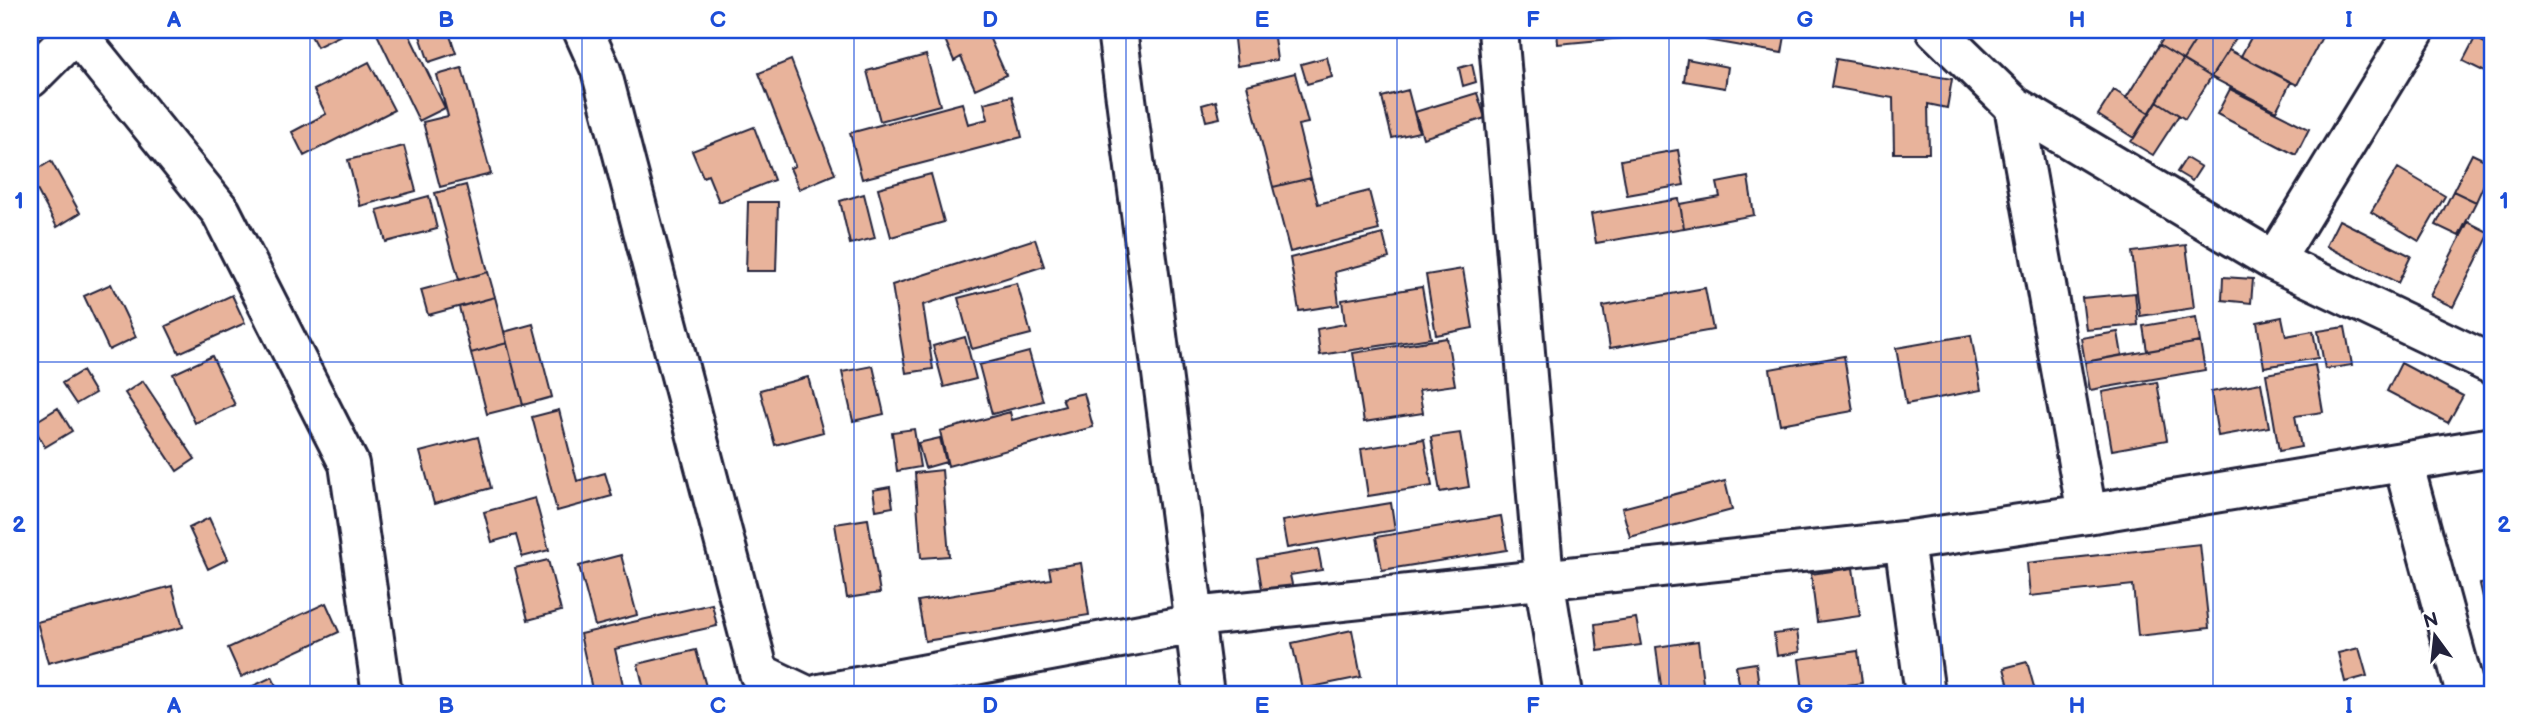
<svg xmlns="http://www.w3.org/2000/svg" width="2523" height="724" viewBox="0 0 2523 724" font-family="'Balsamiq Sans',sans-serif">
<style>
.building{fill:#e8b39b;stroke:#22223b;stroke-width:2}
.lines{fill:none;stroke-linecap:round;stroke-linejoin:round}
.minor-casing{stroke:#22223b;stroke-width:44}
.minor{stroke:#fff;stroke-width:38}
.grid{fill:none;stroke:#1d4ed8;stroke-width:2;stroke-opacity:0.55}
.neatline{fill:none;stroke:#1d4ed8;stroke-width:2.5}
.grid-label{font-size:23px;text-anchor:middle;font-weight:bold;fill:#1d4ed8}
</style>
<rect width="100%" height="100%" fill="#fff"/>
<filter id="ink" filterUnits="userSpaceOnUse"><feTurbulence type="fractalNoise" baseFrequency=".0143" numOctaves="2"/><feDisplacementMap in="SourceGraphic" scale="14" xChannelSelector="R" yChannelSelector="G"/><feConvolveMatrix kernelMatrix="1 2 1 2 8 2 1 2 1" color-interpolation-filters="sRGB"/></filter>
<g filter="url(#ink)">
<path class="building" d="M308,30H351L317,47Z
M375,30H407L445,108L419,121Z
M418,30H448L456,53L429,62Z
M941,30H986L1006,75L975,89L961,57L954,61Z
M1233,30H1273L1277,60L1237,66Z
M1557,30H1621L1622,38L1558,44Z
M1708,30H1786L1782,53L1706,40Z
M2169,30H2202L2183,60L2159,45Z
M2202,30H2241L2211,77L2183,60Z
M2255,30H2309L2322,37L2297,85L2241,56Z
M2475,38L2493,47V76L2463,61Z
M2159,45L2183,60L2150,113L2126,98Z
M2229,50L2291,82L2276,111L2211,77Z
M926,55L940,105L880,121L867,71Z
M1327,57L1332,77L1307,84L1301,64Z
M1687,59L1728,67L1725,88L1684,81Z
M1836,59L1952,79L1947,108L1928,104L1929,153H1894L1893,98L1831,87Z
M791,60L835,174L799,189L790,168L795,166L759,73Z
M2183,60L2211,77L2185,119L2157,101Z
M369,62L394,110L304,156L292,132L326,114L314,90Z
M1472,64L1476,82L1463,86L1459,68Z
M462,68L491,174L440,187L423,122L448,116L437,75Z
M1295,73L1308,123L1298,125L1311,178L1273,187L1247,85Z
M2230,89L2309,129L2296,155L2217,114Z
M1408,90L1419,132L1392,138L1382,97Z
M2114,90L2150,113L2134,138L2098,115Z
M1477,93L1485,118L1423,138L1415,112Z
M1012,96L1022,137L862,179L850,133L962,103L968,124L988,119L984,103Z
M1216,101L1220,118L1206,121L1202,105Z
M2157,101L2179,115L2153,155L2131,142Z
M754,127L774,180L719,202L708,175L703,177L692,151Z
M404,146L416,191L360,206L348,160Z
M1678,150L1684,185L1627,195L1621,160Z
M2472,154L2493,164L2476,202L2453,191Z
M2186,158L2201,167L2192,181L2177,172Z
M51,161L80,213L57,227L30,177V174Z
M2398,168L2445,196L2419,241L2371,212Z
M931,174L944,222L891,237L878,188Z
M1748,177L1754,215L1684,228L1680,204L1720,197L1717,183Z
M1311,178L1318,204L1369,191L1379,230L1290,252L1273,187Z
M466,185L488,272L459,280L435,193Z
M2453,191L2476,202L2459,236L2436,225Z
M864,194L875,238L850,244L840,201Z
M429,196L437,229L386,242L377,210Z
M1679,199L1684,228L1596,243L1591,214Z
M748,202H778L776,271H746Z
M2339,220L2411,256L2398,283L2326,246Z
M2468,222L2490,233L2453,307L2430,296Z
M1383,234L1389,258L1335,272L1339,305L1299,311L1290,258Z
M1035,239L1044,266L923,305L933,369L906,373L892,285Z
M2186,245L2194,308L2140,316L2132,252Z
M1463,269L1473,328L1436,335L1426,275Z
M488,272L495,297L428,315L421,290Z
M2223,277L2253,279L2251,303L2222,300Z
M1017,283L1031,334L972,349L958,298Z
M111,284L136,337L109,350L84,296Z
M1422,287L1431,338L1320,355L1317,329L1345,324L1342,300Z
M1705,288L1713,330L1610,348L1603,306Z
M2135,293L2138,325L2086,330L2082,298Z
M232,295L245,323L179,353L166,326Z
M495,297L507,343L471,353L459,307Z
M2196,317L2200,342L2147,351L2143,326Z
M2282,317L2286,336L2313,331L2318,358L2264,367L2257,322Z
M533,324L552,397L523,405L504,332Z
M2345,327L2352,365L2325,369L2318,331Z
M2118,332L2122,355L2085,362L2081,338Z
M1971,335L1981,390L1906,404L1896,348Z
M965,337L976,379L944,387L933,346Z
M1447,338L1455,385L1419,390L1423,413L1364,422L1353,353Z
M2200,342L2205,370L2090,390L2085,362Z
M507,343L523,405L487,414L471,353Z
M1029,352L1043,401L992,414L979,365Z
M212,356L235,405L195,423L173,374Z
M1844,356L1853,411L1780,424L1770,369Z
M2401,363L2463,396L2448,423L2387,391Z
M2315,365L2323,412L2295,416L2301,447L2279,451L2266,374Z
M873,366L884,414L853,421L842,372Z
M82,371L95,393L76,404L62,383Z
M808,377L823,432L775,445L760,390Z
M143,381L195,459L177,471L125,393Z
M2157,382L2167,440L2112,450L2102,392Z
M2261,383L2269,427L2218,436L2211,392Z
M1084,393L1093,427L948,466L940,431L1010,412L1012,420L1065,406L1062,398Z
M58,408L72,431L45,447L32,424Z
M559,410L577,481L605,473L612,496L557,511L532,417Z
M914,429L920,467L897,471L892,432Z
M1460,433L1469,487L1440,492L1431,437Z
M478,437L491,488L434,504L420,452Z
M940,438L946,462L925,468L918,443Z
M1424,439L1432,486L1368,496L1361,449Z
M942,470L949,556L921,558L915,473Z
M1725,481L1732,510L1630,537L1622,508Z
M890,487L893,507L876,510L873,490Z
M535,498L549,550L522,557L516,535L492,542L484,512Z
M1391,503L1395,530L1287,548L1282,521Z
M1501,516L1507,550L1382,570L1376,537Z
M209,518L228,559L208,569L189,528Z
M868,519L880,593L847,598L835,524Z
M2200,544L2209,628L2138,636L2133,585L2030,596L2027,563Z
M1318,549L1322,570L1290,575L1293,589L1263,595L1257,559Z
M621,555L637,615L595,626L579,566Z
M548,560L561,611L528,620L515,568Z
M1081,563L1089,615L925,641L918,601L1051,579L1049,568Z
M1853,568L1860,616L1817,622L1811,574Z
M2493,582V614L2487,615L2480,584Z
M172,586L183,627L48,663L37,622Z
M326,603L339,632L241,677L228,648Z
M712,604L717,626L615,649L625,694H593L580,634Z
M1636,618L1641,645L1598,651L1595,624Z
M1352,630L1361,677L1302,689L1292,643Z
M1797,631L1800,652L1777,656L1774,634Z
M1698,641L1704,691L1662,694L1656,647Z
M2359,648L2367,676L2345,682L2338,653Z
M696,650L708,694H645L638,664Z
M1858,651L1862,683L1803,691L1799,659Z
M2027,662L2036,694H2011L2004,668Z
M1756,663L1759,686L1740,688L1736,666Z
M272,677L280,694H236Z"/>
<g class="lines">
<defs>
<path id="minor" d="M74,30L221,212L349,464L382,694
M583,30L601,70L759,673L803,694
M1117,30L1204,694
M1498,30L1544,579L1563,694
M1936,30L2014,106L2274,261L2493,365
M30,78L78,30
M2014,106L2087,514
M2274,261L2415,30
M2403,462L2466,694
M1904,541L1925,694
M1194,617L1904,541L2087,514L2493,447
M820,694L1195,624"/>
</defs>
<use href="#minor" class="minor-casing"/>
<use href="#minor" class="minor"/>
</g>
</g>
<path class="grid" d="M310,30V694M582,30V694M854,30V694M1126,30V694M1397,30V694M1669,30V694M1941,30V694M2213,30V694M30,362H2493"/>
<rect width="2523" height="724" fill="none" stroke="#fff" stroke-width="77"/>
<g transform="translate(2435 636) rotate(345)" stroke="#ffffff" stroke-width="5" paint-order="stroke">
<path d="M0-5L12 26L0 18L-12 26Z" fill="#22223b"/>
<text y="-10" font-size="19" font-weight="bold" text-anchor="middle" fill="#22223b">N</text>
</g>
<rect x="38" y="38" width="2446" height="648" class="neatline"/>
<g class="grid-label">
<text x="174" y="27">A</text>
<text x="446" y="27">B</text>
<text x="718" y="27">C</text>
<text x="990" y="27">D</text>
<text x="1262" y="27">E</text>
<text x="1533" y="27">F</text>
<text x="1805" y="27">G</text>
<text x="2077" y="27">H</text>
<text x="2349" y="27">I</text>
<text x="19" y="208">1</text>
<text x="2504" y="208">1</text>
<text x="19" y="532">2</text>
<text x="2504" y="532">2</text>
<text x="174" y="713">A</text>
<text x="446" y="713">B</text>
<text x="718" y="713">C</text>
<text x="990" y="713">D</text>
<text x="1262" y="713">E</text>
<text x="1533" y="713">F</text>
<text x="1805" y="713">G</text>
<text x="2077" y="713">H</text>
<text x="2349" y="713">I</text>
</g>
</svg>
